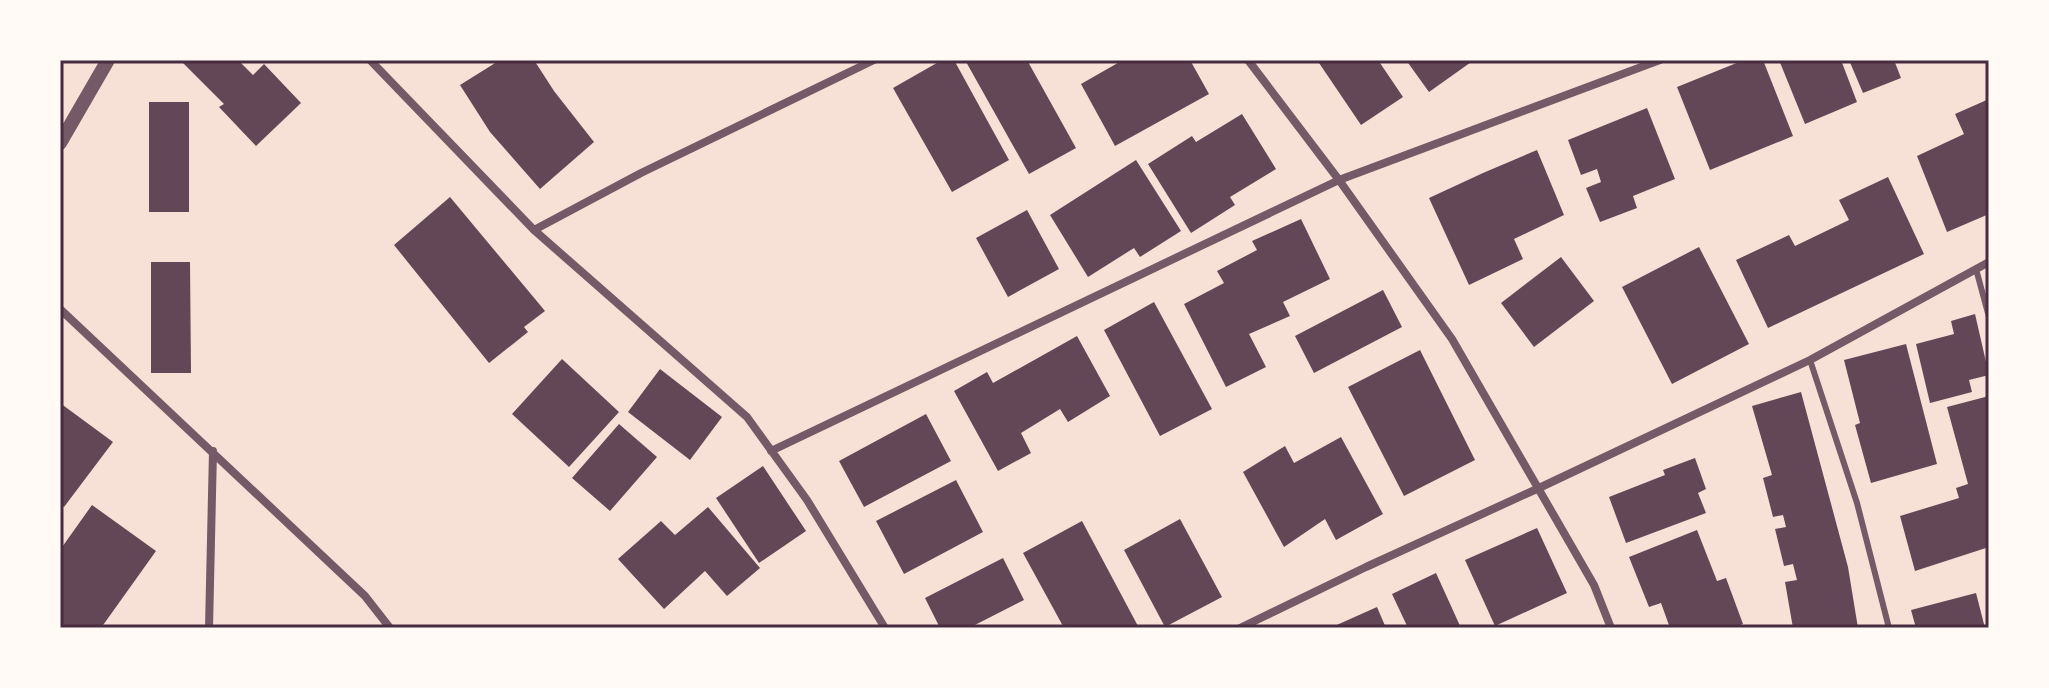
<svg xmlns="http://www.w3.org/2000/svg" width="2049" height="688" viewBox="0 0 2049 688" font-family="'Noto Sans',sans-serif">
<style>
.building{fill:#644757}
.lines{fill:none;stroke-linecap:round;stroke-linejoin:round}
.service{stroke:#755966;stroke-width:6}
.minor{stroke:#755966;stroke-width:8}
.tertiary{stroke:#755966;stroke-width:14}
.neatline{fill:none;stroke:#4a2c40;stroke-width:3}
</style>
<rect width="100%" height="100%" fill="#f7e1d7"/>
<path class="building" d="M180,60H238L253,75L264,64L301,103L256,146L219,107L224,104Z
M500,60H534L554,91L594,142L540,189L490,132L460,85Z
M942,60H954L1009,160L952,192L893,88Z
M965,60H1027L1076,148L1029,174Z
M1123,60H1190L1209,94L1115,146L1081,84Z
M1317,60H1378L1403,97L1361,125Z
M1406,60H1474L1429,92Z
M1744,60H1763L1793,136L1710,170L1677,87Z
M1779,60H1841L1857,102L1805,124Z
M1849,60H1894L1901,78L1863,93Z
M1989,99V214L1947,232L1917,156L1964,134L1955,114Z
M149,102H189V212H149Z
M1647,108L1675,179L1633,196L1637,208L1600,222L1586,188L1601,182L1597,169L1581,175L1568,140Z
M1242,114L1276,169L1230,197L1235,205L1191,233L1148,164L1192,136L1196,142Z
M1537,150L1564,215L1514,239L1523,259L1469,285L1429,198L1483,173Z
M1136,160L1181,231L1140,257L1134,248L1088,277L1050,215Z
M1888,177L1924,254L1768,328L1736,260L1789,235L1795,246L1849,220L1839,200Z
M450,197L545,311L524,327L528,332L489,363L394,245Z
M1027,210L1059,269L1008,297L976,238Z
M1301,219L1330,279L1283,302L1290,316L1249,334L1266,367L1226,387L1184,304L1224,283L1217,271L1257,250L1252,241Z
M1699,247L1749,344L1672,384L1622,287Z
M1561,257L1594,301L1534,347L1501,303Z
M151,262H190L191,373H151Z
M1383,290L1402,327L1314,373L1295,336Z
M1154,302L1212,409L1160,436L1104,330Z
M1975,314L1989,375L1969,380L1972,392L1930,403L1916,344L1954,334L1951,321Z
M1077,336L1110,396L1068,422L1060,409L1021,433L1031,453L998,471L954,391L987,372L993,383Z
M1906,344L1937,464L1871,483L1855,425L1860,423L1844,360Z
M1420,350L1475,460L1404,496L1348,387Z
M562,359L619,412L569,467L512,414Z
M660,369L722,417L690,460L628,412Z
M1801,392L1848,567L1858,628H1793L1785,582L1797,580L1793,564L1784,566L1775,529L1786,527L1783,515L1773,517L1763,478L1772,475L1752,406Z
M1989,396V547L1915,571L1900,516L1959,498L1956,488L1968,484L1947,407Z
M60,403L113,442L64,507L60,504Z
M926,414L951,461L864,507L839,461Z
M619,424L657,457L610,511L572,478Z
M1341,437L1383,514L1336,540L1325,519L1284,547L1243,472L1285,446L1294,463Z
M1695,458L1706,489L1698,493L1706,513L1626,543L1609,497L1665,475L1663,470Z
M763,466L806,531L759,563L716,498Z
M956,480L983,532L904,574L876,521Z
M92,505L156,551L101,628H60V550Z
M708,507L760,568L727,596L705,571L664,609L618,559L661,521L675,535Z
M1180,519L1222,597L1165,627L1124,550Z
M1082,521L1139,628H1064L1023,553Z
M1537,528L1567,593L1495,626L1465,560Z
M1697,530L1717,581L1726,578L1743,624L1733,628H1670L1661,603L1649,607L1629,557Z
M1003,558L1024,600L969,628H940L925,598Z
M1436,573L1461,628H1408L1392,594Z
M1976,593L1985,628H1916L1911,610Z
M1377,607L1386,628H1330Z"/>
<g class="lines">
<path class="service" d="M1976,269L1989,317
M1810,360L1857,503L1889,628"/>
<path class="minor" d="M370,60L534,230L747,417L807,500L885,628
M1248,60L1339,180L1452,339L1594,585L1611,628
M534,230L641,173L874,60
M60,309L365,596L390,628
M771,451L1339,180L1660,60
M209,628L213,451
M1240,628L1366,567L1539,488L1810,360L1989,262"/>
<path class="tertiary" d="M60,143L108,60"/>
</g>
<rect width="2049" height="688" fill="none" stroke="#fffaf5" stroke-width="124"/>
<rect x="62" y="62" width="1925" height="564" class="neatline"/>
</svg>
